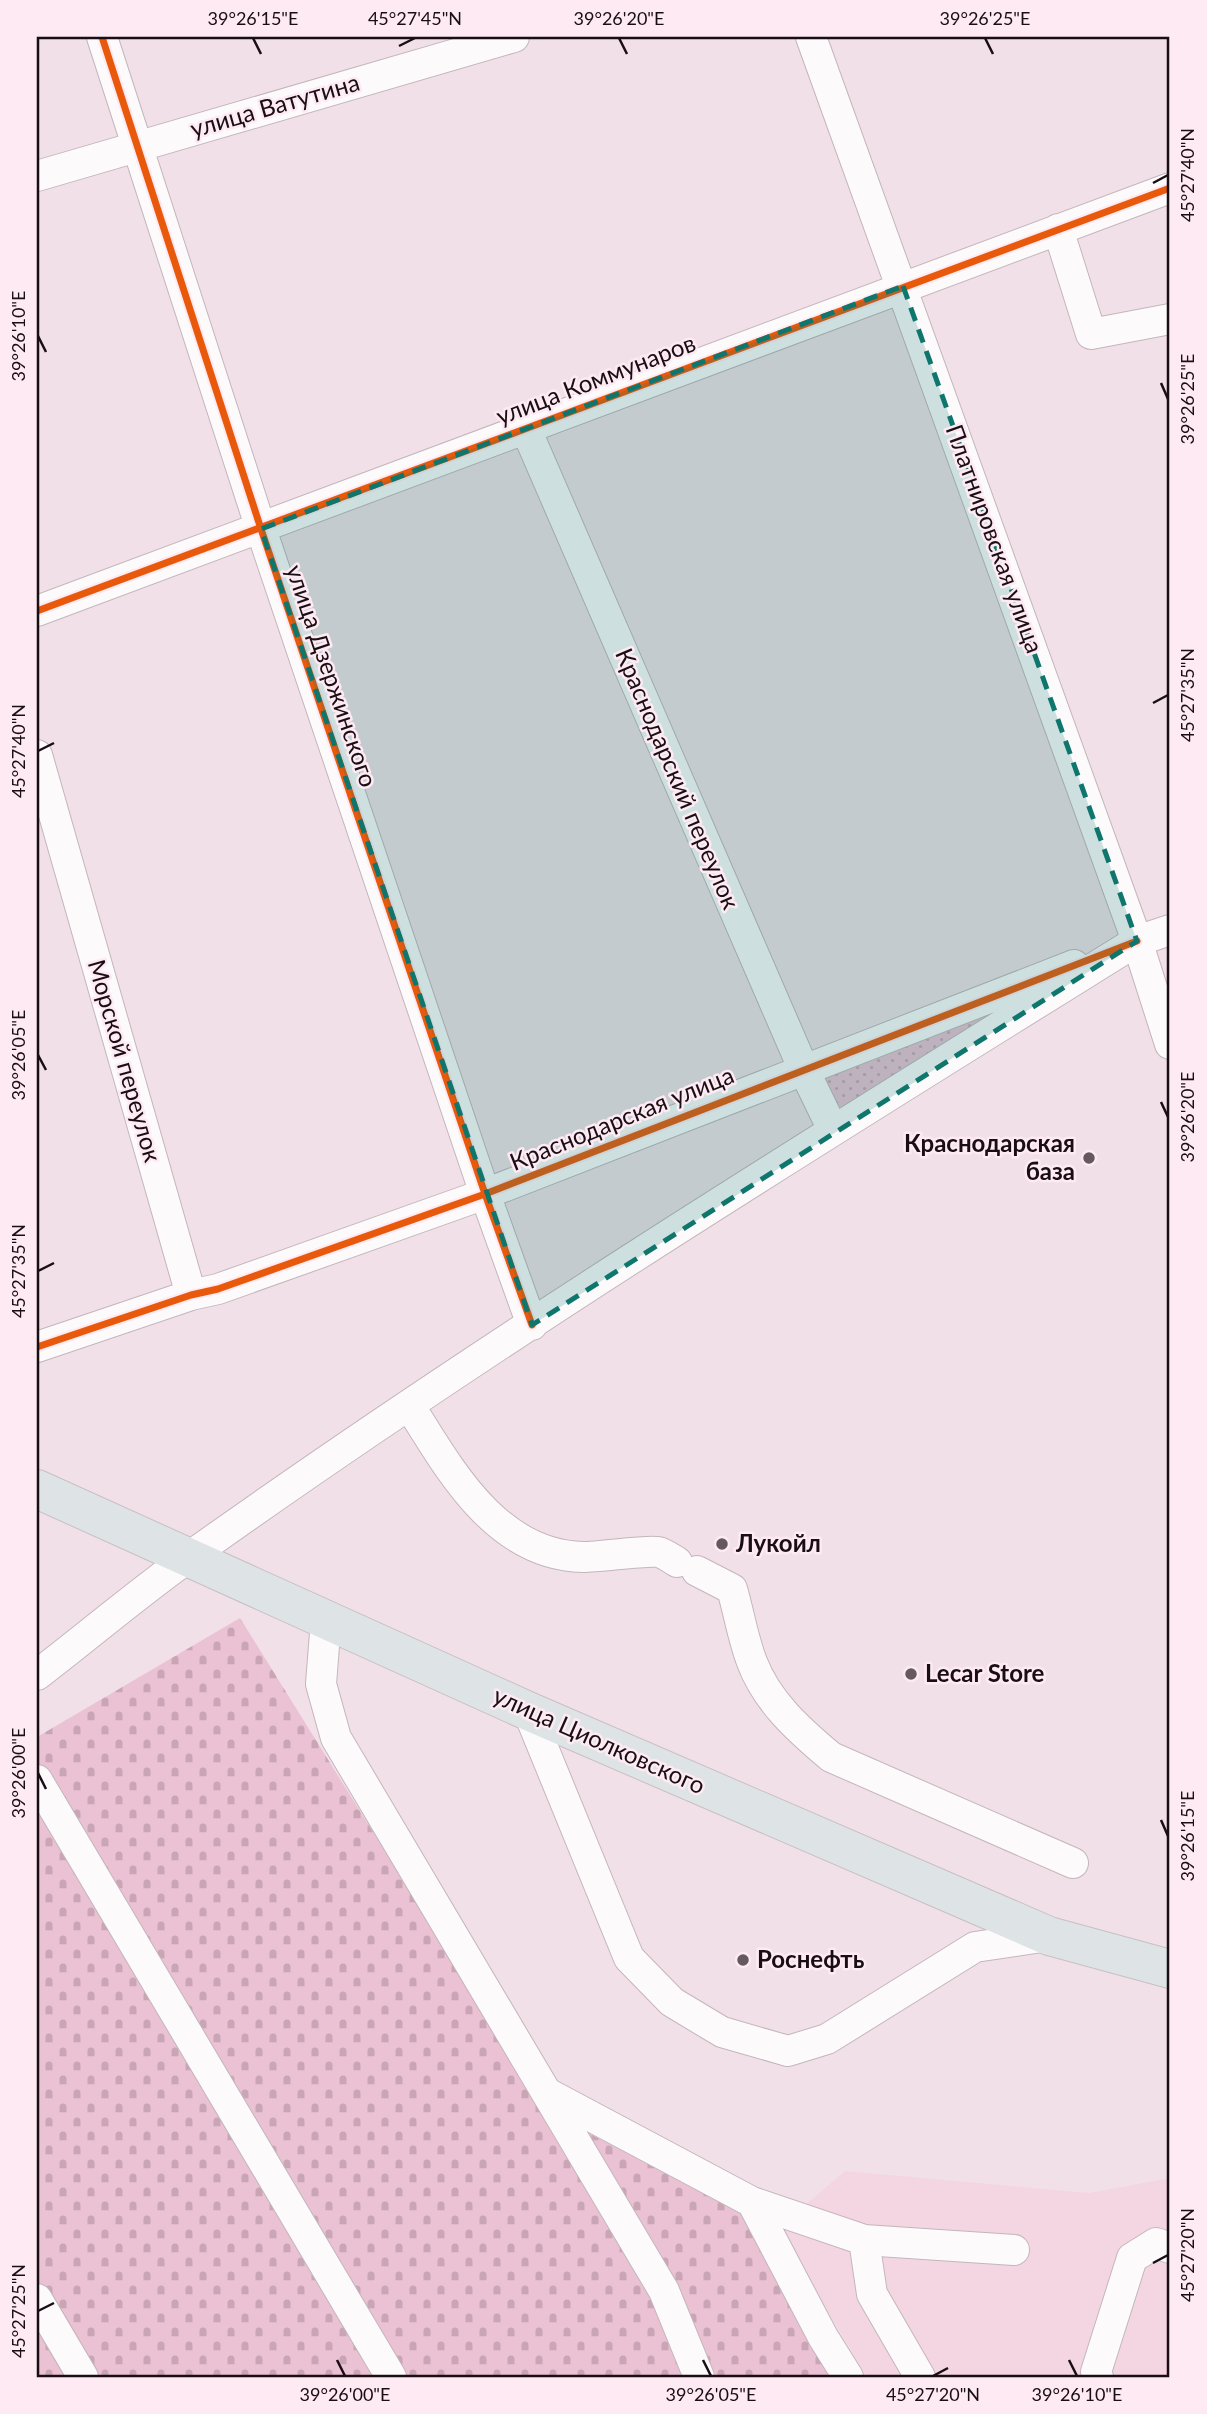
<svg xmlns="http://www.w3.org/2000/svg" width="1207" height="2414" viewBox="0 0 1207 2414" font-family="Lato,sans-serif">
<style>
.built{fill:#f4d6e2}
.green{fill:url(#green-dots)}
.cemetery{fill:url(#cemetery-stones)}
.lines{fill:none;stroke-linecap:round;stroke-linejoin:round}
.minor-casing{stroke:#c3b6bb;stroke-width:32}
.major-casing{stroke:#c8bfc3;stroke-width:40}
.minor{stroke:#fdfafc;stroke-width:30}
.major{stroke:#dee4e5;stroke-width:38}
.cycleway-casing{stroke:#feeaf2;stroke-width:11}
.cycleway{stroke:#e8590c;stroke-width:7}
.marked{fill:#0f766e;fill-opacity:0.2;stroke:#0f766e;stroke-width:5;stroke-dasharray:14 9;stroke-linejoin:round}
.ticks{fill:none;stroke:#190e13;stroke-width:2.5}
.poi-dot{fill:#65585e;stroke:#feeaf2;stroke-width:2.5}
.labels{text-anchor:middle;stroke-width:5;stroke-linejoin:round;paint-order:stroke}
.street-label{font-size:24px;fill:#190e13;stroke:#feeaf2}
.poi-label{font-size:24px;font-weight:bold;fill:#190e13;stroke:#feeaf2;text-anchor:start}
.neatline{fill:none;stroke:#190e13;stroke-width:2.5}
.ticks-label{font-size:18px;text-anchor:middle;fill:#190e13}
</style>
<defs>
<pattern id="green-dots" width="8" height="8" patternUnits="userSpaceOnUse" patternTransform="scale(1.75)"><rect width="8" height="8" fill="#ebc1d4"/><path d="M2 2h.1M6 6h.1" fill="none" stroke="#c9a5b5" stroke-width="1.8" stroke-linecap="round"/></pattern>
<pattern id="cemetery-stones" width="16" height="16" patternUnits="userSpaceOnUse" patternTransform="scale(1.75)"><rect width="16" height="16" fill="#ebc1d4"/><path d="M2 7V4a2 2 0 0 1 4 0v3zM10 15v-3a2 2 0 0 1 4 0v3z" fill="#c9a5b5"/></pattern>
</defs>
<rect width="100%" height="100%" fill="#f2e0e8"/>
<path class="built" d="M845,2171L1089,2193L1170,2178V2377H867L778,2228Z"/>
<path class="green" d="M1051,982L853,1114L824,1098L816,1074Z"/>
<path class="cemetery" d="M240,1618L547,2112L775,2228L862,2377H37V1737Z"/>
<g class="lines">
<defs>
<path id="minor" d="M102,37L261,529L485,1194L532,1325
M811,37L1137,941L1170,1044
M37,176L514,37
M1058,229L1091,334L1170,319
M525,427L803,1068L833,1130
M37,611L1170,188
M37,755L191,1295
M37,1347L191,1295L218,1289L485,1194L1074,965
M409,1405C450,1470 496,1555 583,1557C601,1557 646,1550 658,1552C664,1553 672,1559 677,1562
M697,1571L732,1589C739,1613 743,1639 752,1662C767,1702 800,1731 831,1757L1073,1863
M326,1620L321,1684L336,1738L664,2291L699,2377
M37,1675C88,1636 137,1594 189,1557C496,1338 817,1140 1137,941L1170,930
M528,1711L629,1958L672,2002L722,2032L788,2051L827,2039L975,1947L1049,1936
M37,1780L391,2377
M551,2095L752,2202L864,2240L1014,2250
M752,2202L823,2337L848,2377
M864,2240L872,2294L920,2377
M37,2299L83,2377
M1098,2377L1096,2372L1132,2258L1156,2243L1170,2248"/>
<path id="major" d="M37,1489L528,1711L1049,1936L1170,1969"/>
</defs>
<use href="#minor" class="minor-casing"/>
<use href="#major" class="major-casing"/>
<use href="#minor" class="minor"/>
<use href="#major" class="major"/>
<defs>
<path id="cycleway" d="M102,37L261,529L485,1194L532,1325
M37,611L1170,188
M37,1347L191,1295L218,1289L485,1194L1137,941"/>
</defs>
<use href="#cycleway" class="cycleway-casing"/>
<use href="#cycleway" class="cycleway"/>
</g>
<path class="marked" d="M903,286L1137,941L532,1325L261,529Z"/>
<path class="ticks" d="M253,38L261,54M619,38L627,54M985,38L993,54M399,46L415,38M1153,183L1168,175M38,336L46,352M1161,383L1168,399M1153,703L1168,695M38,751L54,743M38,1055L46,1070M1161,1102L1168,1117M38,1271L54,1263M38,1773L46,1789M1161,1820L1168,1836M1153,2263L1168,2255M38,2311L54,2303M337,2360L345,2376M703,2360L711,2376M1069,2360L1077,2376M933,2376L948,2368"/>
<g class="poi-dot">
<circle cx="1089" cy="1158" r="7"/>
<circle cx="722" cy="1544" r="7"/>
<circle cx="911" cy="1674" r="7"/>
<circle cx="743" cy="1960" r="7"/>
</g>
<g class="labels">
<g class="street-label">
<text transform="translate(275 106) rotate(-16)" y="8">улица Ватутина</text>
<text transform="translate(596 380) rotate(-21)" y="8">улица Коммунаров</text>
<text transform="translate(994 539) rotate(70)" y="8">Платнировская улица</text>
<text transform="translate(331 676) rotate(71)" y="8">улица Дзержинского</text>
<text transform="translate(677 779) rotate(67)" y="8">Краснодарский переулок</text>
<text transform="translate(124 1061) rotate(74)" y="8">Морской переулок</text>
<text transform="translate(622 1119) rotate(-22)" y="8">Краснодарская улица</text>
<text transform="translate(599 1741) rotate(24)" y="8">улица Циолковского</text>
</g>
<g class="poi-label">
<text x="1075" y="1152" text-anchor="end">Краснодарская<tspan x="1075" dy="28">база</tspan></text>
<text x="736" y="1552">Лукойл</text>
<text x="925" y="1682">Lecar Store</text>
<text x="757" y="1968">Роснефть</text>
</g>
</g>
<rect width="1207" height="2414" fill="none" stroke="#feeaf2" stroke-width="77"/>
<rect x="38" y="38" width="1130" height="2338" class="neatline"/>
<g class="ticks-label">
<text x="253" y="25">39°26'15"E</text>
<text x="415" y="25">45°27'45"N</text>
<text x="619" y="25">39°26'20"E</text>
<text x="985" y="25">39°26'25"E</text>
<text transform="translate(1188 175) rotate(-90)" y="6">45°27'40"N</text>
<text transform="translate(19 336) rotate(-90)" y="6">39°26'10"E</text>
<text transform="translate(1188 399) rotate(-90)" y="6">39°26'25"E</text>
<text transform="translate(1188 695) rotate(-90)" y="6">45°27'35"N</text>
<text transform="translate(19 751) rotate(-90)" y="6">45°27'40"N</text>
<text transform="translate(19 1055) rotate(-90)" y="6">39°26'05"E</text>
<text transform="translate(1188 1117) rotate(-90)" y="6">39°26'20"E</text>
<text transform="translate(19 1271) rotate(-90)" y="6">45°27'35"N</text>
<text transform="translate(19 1773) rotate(-90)" y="6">39°26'00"E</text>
<text transform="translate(1188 1836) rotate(-90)" y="6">39°26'15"E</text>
<text transform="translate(1188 2255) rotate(-90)" y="6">45°27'20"N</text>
<text transform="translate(19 2311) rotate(-90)" y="6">45°27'25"N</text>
<text x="345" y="2401">39°26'00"E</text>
<text x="711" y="2401">39°26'05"E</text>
<text x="933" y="2401">45°27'20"N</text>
<text x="1077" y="2401">39°26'10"E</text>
</g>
</svg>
